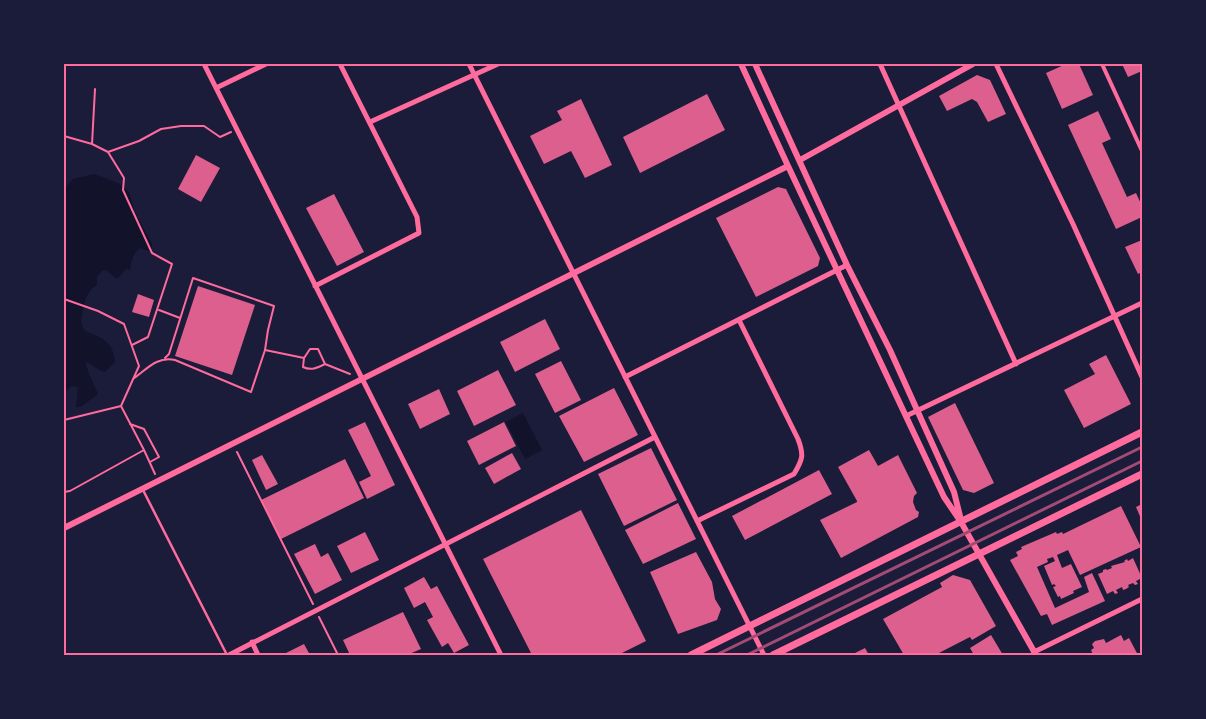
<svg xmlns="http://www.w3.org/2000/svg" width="1206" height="719" viewBox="0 0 1206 719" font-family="Overpass,sans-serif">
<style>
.water{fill:#12122b}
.building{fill:#dd5f8e}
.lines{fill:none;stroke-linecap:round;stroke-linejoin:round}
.path{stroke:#ff6b9d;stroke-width:2}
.service{stroke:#ff6b9d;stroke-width:2.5}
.pedestrian{stroke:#ff6b9d;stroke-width:4}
.minor{stroke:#ff6b9d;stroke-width:5}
.tertiary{stroke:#ff6b9d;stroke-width:6}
.secondary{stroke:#ff6b9d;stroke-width:7}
.rail{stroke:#a44b75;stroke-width:3}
.neatline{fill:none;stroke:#ff6b9d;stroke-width:2}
</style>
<rect width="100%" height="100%" fill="#1b1b3a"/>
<path class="water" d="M94,174L118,183L129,192L135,212L152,244L151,252L140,248C133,253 131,262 130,270L126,269L117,279L106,270L102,271L97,277V285C84,292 83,309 81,323L85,331C103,338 113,342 115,362L105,372C97,371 92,363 85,362L89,374L98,394L82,406L76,407L78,387L72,386L64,392V189L73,179Z
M523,413L542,450L525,459L506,422Z"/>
<path class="building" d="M1066,64H1079L1093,95L1062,109L1046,73Z
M1122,64H1142V71L1128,77Z
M977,75L990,80L1006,114L988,122L977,102L972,99L947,111L939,96Z
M707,94L725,130L640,173L623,137Z
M581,99L612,165L585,178L571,151L544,164L530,136L562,120L557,111Z
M1098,111L1111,139L1102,143L1127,197L1136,193L1142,206V217L1116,229L1068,125Z
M196,155L220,168L201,202L178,189Z
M778,187L786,189L820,258L818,266L756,297L716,218Z
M334,194L364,252L337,266L306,208Z
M1142,240V272L1138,274L1125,247Z
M198,286L255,305L232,375L175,356Z
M138,294L154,300L149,317L132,312Z
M545,319L560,349L515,372L500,342Z
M1106,355L1131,404L1084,428L1064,390L1095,374L1089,364Z
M561,361L581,400L555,413L535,374Z
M498,370L516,405L474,426L457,391Z
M614,388L638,435L584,462L559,416Z
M439,389L450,414L420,429L408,404Z
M955,403L994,483L974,493L963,490L928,417Z
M365,422L395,485L367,499L359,482L371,476L348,430Z
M504,422L516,446L479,465L467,441Z
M651,448L677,500L624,526L598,474Z
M869,450L878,466L898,455L917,493L914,496L913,502L916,510L919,512L918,517L841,558L820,520L857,502V501L838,467Z
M512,453L521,469L494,484L485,468Z
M262,455L278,484L266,490L252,460Z
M345,459L364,498L281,539L261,500Z
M819,470L832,494L745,540L732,516Z
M678,503L696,539L643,564L625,530Z
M1142,504V521L1136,507Z
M1121,506L1141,547L1080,575L1068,550L1057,555L1062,568L1071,564L1082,587L1073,591L1074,593L1061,599L1060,596L1058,597L1053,587L1056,586L1054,584L1052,585L1044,566L1055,561L1053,557L1047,559L1048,562L1037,567L1055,608L1089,592L1084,577L1092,573L1105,601L1052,625L1047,614L1041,616L1010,560L1018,556L1016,552L1022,549L1021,547L1056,532L1057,534L1062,532L1063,534Z
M581,510L646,641L618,655H532L483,559Z
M365,532L379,560L351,573L337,546Z
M315,544L321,557L328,553L342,580L315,594L294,554Z
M696,552L712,582L715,599L721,609L717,620L678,634L650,572Z
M1133,558L1142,578L1136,581L1138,584L1135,585L1133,583L1128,585L1129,587L1126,589L1123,590L1122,587L1116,590L1118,593L1115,594L1113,591L1107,594L1098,574L1103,572V570L1106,569L1107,570L1112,568L1111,566L1125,562L1124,561L1127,559L1128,561Z
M953,575L970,580L996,626L972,640L970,637L935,655H904L883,619L942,587L945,593L940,583Z
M424,577L431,589L437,586L469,645L454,653L448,643L442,647L427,620L433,617L425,602L414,608L404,588Z
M403,612L421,649L407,655H350L343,640Z
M991,635L1003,655H974L970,648Z
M1121,635L1124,641L1129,638L1138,655H1093L1091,650L1094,648L1092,644L1095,641L1104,639L1106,643Z
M304,644L310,655H282Z
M865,648L869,655H851Z"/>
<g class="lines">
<path class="path" d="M64,136L92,144L108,152L139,141L161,129L181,126H204L220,137L231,132
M92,144L95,89
M108,152L124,178L123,190L152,253L172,264L148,337L132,345
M64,299L98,311L124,324L139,366L121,406
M159,310L180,318
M165,358L169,354L193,278L274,306L268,330L265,350
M325,364C317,368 311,371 303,367L304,358L310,349H318L325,364L350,374
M133,379C147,369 157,356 175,360L251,392L265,350L304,358
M64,420L121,406L144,450
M130,424L144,429L159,457L150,462
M237,452L313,604
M64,492L70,491L144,450L155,474
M319,617L338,655"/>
<path class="service" d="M143,490L227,655"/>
<path class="pedestrian" d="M1102,64L1142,151"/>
<path class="minor" d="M204,64L501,655
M469,64L764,655
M880,64L1016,364
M996,64L1073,224L1142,377
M216,88L266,64
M370,122L498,64
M315,286L419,233L417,217L340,64
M625,377L847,265
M906,416L1142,303
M697,521L794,474C803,459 804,455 798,439L739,320
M252,642L258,655
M1034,652L1142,599
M229,655L655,437"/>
<path class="tertiary" d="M741,64L788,166L944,497L961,522L1036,655
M755,64L847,265L890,350L954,492L960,516
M800,160L973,64
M64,528L788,166"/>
<path class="secondary" d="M691,655L1142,432
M773,655L1142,474"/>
<path class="rail" d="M716,655L1142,447
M747,655L1142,461"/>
</g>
<rect width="1206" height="719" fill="none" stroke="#1b1b3a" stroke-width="130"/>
<rect x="65" y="65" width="1076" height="589" class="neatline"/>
</svg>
